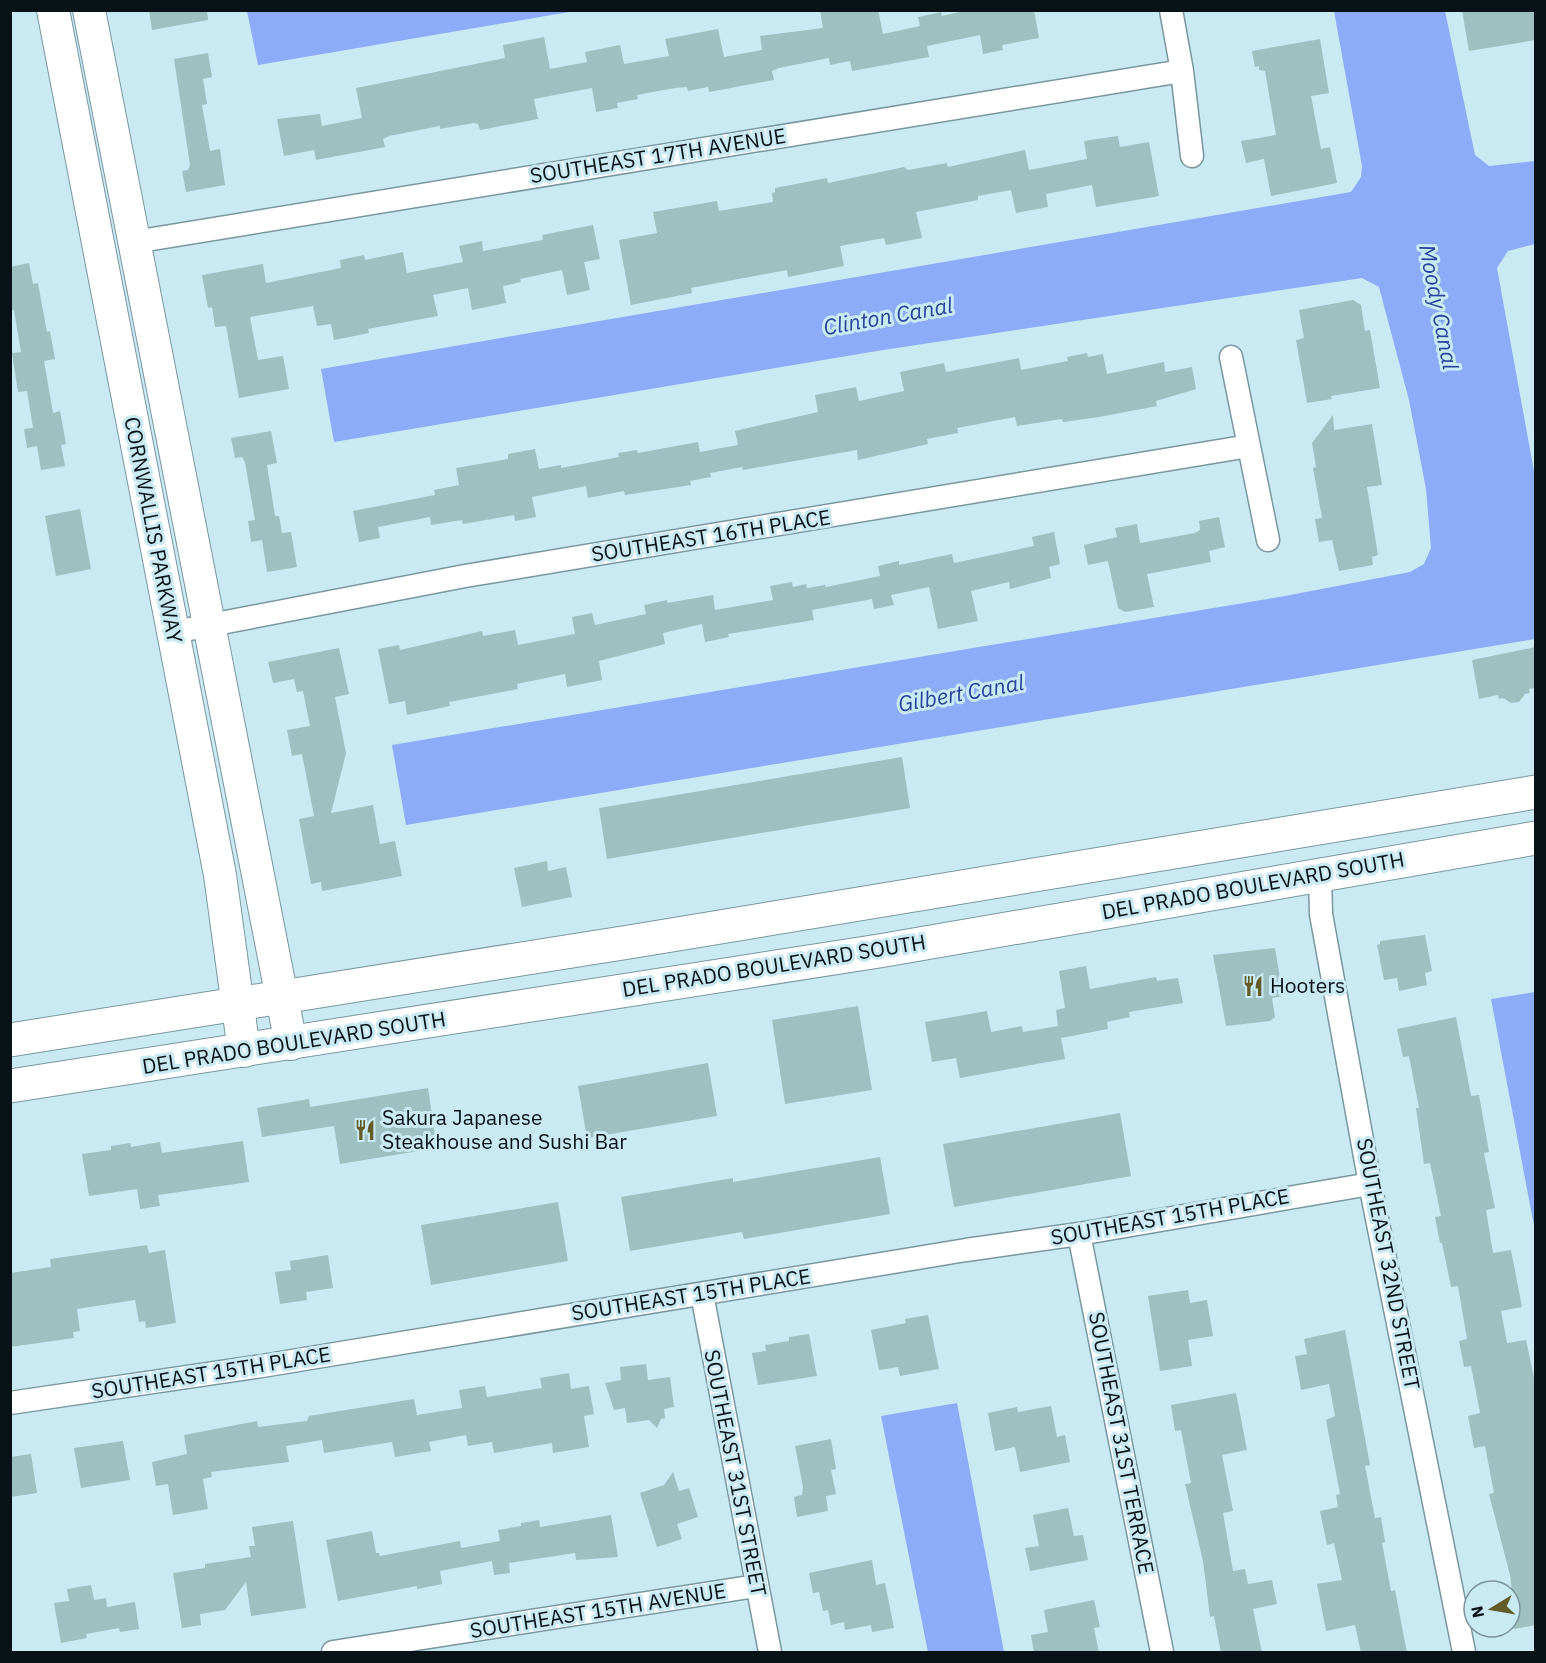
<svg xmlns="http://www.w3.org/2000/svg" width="1546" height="1663" viewBox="0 0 1546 1663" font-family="'IBM Plex Sans',sans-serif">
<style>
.water{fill:#8cabf8}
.building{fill:#9fc0c0}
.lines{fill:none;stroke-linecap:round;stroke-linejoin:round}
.street-casing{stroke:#7997a0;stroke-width:25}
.secondary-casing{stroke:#7997a0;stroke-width:34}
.primary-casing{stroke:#7997a0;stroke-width:35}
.street{stroke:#fff;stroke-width:22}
.secondary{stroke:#fff;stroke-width:32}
.primary{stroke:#fff;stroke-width:33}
.labels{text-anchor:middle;stroke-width:6;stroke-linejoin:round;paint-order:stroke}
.street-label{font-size:21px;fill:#081317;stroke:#c9e9f3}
.poi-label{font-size:21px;fill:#081317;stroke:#c9e9f3;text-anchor:start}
.water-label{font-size:22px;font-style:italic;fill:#29449c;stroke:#c9e9f3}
</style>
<rect width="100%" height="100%" fill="#c9e9f3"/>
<path class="water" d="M247,11V10L575,11L258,65Z
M1334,11H1445L1475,155L1489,166L1535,161V244L1508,251L1497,268L1535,477V639L406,825L392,745L1285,596L1410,572L1424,564L1431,548L1426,489L1409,400L1379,287L1362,278L883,350L334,442L321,369L1351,192L1361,177L1362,166Z
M1535,992H1536L1535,1231L1491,999Z
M957,1403L1004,1652H928L881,1416Z"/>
<path class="building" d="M149,10H207L208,20L152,30Z
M820,10H878L883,34L920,26L918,17L941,12L942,16L968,10H1034L1039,38L1002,45L1003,50L983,54L980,35L927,46L929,57L852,71L850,61L830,65L829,58L779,68L772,71L774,80L709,92L708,87L688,91L687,87L675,88L637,95L638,99L617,103L618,108L596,112L592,88L534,99L538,119L480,130L478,124L474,123L440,129V126L389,136L383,139L385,147L316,160L314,150L284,156L277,119L320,114L322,126L362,118L356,88L505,58L503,45L544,37L550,69L587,62L585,52L620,45L624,64L669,56L665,39L718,29L724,57L762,50L760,36L823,28Z
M1462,10H1536V40L1469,51Z
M1320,39L1329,93L1311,96L1321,149L1330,147L1337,183L1271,196L1264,159L1246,163L1241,141L1276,135L1265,71L1259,70V66L1255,67L1252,51Z
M208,53L212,77L203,79L207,104L202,105L210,151L220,149L225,185L186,192L182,171L188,170L190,165L174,59Z
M1118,136L1120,147L1149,142L1159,196L1096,207L1092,185L1046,194L1048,207L1016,213L1011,190L978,196V200L916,212L922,238L886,245L884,238L840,246L844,266L788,277L787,270L691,288L692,293L631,305L619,240L657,233L653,212L717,201L719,211L773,202L772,193L775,192V188L827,178L828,183L904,167L908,170L947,163L948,167L1025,150L1029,170L1087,159L1084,141Z
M593,225L600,259L584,262L590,290L567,295L562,270L520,279L521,282L503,286L506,303L472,310L468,288L433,295L438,316L368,329L369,333L334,340L331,324L317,326L313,306L250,317L258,360L283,356L289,389L239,398L226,326L215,327L212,307L208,308L202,275L263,264L266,283L341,268L340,260L364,255L365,260L403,252L407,273L463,262L459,246L482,241L483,251L543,240L542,235Z
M29,263L33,284L38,283L47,332L50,331L55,359L44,361L53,413L60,411L66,444L61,445L65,466L41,470L37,446L27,448L24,429L33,428L27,391L18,392L12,353L21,352L14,310L10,311V267Z
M1353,300L1361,305L1365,331L1370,330L1380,388L1331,396L1332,399L1307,403L1296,340L1304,338L1299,310Z
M1087,353L1088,357L1103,354L1107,374L1164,362L1165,372L1192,367L1196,389L1156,401L1157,406L1099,417L1063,422L1062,419L1017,426L1015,417L957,428L958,433L927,439L928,444L858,460L857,450L743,470L742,467L710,473L711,477L690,481L691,485L625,495L624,491L588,498L586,486L532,497L536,517L515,521L514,515L463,524L462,520L431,525L430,517L378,527L380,538L359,542L353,511L435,495L434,490L459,485L456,468L508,459V454L535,449L539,469L561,465V468L619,457L618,453L637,450L638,453L698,442L700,452L738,445L735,431L818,412L815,395L856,387L859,401L904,391L900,372L944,363L946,372L1019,358L1021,370L1068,361L1067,357Z
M1333,415L1334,430L1372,424L1382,485L1367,487L1378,555L1372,557L1373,565L1339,571L1332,540L1319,542L1315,519L1322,518L1313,468L1316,467L1312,443Z
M271,431L277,463L267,465L275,516H279L282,533L291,532L297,567L267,572L262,540L251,542L248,521L255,520L245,462L242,457L235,458L231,438Z
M80,509L91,569L56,576L45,516Z
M1219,517L1225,547L1209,551L1211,562L1147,574L1154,607L1125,612L1118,608L1108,561L1088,565L1084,545L1117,537L1115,528L1137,524L1140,543L1195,533L1200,530L1199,521Z
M1054,532L1060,564L1049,567L1051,578L1010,589L1009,582L971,591L978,621L938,629L929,587L891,595L894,605L874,609L872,599L812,610L814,620L728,634L729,637L705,642L702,624L663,633L665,644L599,661L602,680L567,687L565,674L517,684L518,689L449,702L450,706L407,715L405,701L389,704L378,649L399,645L400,650L482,631L483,636L515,630L518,645L575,634L572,617L592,613L595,625L646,614L644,605L667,600V603L713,595L715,610L773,600L770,586L792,582L793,587L806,584L807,588L825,585L826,587L880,576L878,566L899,561V565L952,554L954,563L1034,546L1032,537Z
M1536,647V688L1529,689L1530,693L1525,694L1519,702L1511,703L1503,698L1499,699L1498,695L1479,699L1472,660Z
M339,648L349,694L335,697L346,753L331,813L373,805L380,844L395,841L402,876L322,891L321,882L311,884L299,819L314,816L302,754L292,756L287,730L310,726L303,691L297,692L294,679L273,683L268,662Z
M902,757L910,808L607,859L599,808Z
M547,861L548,871L566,867L572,897L522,907L514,868Z
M1425,935L1432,971L1425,973L1427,985L1399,991L1397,978L1384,980L1377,945L1380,944V941Z
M1275,948L1283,996L1272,998L1275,1017L1270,1021L1226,1026L1213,955Z
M1086,966L1090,989L1156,977L1157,981L1178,978L1183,1003L1129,1012L1130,1017L1107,1022L1108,1029L1061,1038L1065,1059L960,1078L956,1058L932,1062L925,1022L987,1011L991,1032L1022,1026L1023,1032L1058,1026L1056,1010L1065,1008L1059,971Z
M858,1006L872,1090L785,1104L772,1020Z
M1456,1017L1471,1096L1479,1095L1489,1152L1484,1153L1495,1208L1486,1210L1493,1253L1511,1250L1522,1307L1501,1311L1507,1343L1526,1340L1536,1387V1625L1514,1629L1510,1610V1607L1514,1606L1510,1575L1489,1494L1494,1493L1485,1446L1474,1448L1468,1416L1480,1413L1471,1366L1464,1367L1459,1341L1467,1339L1458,1286L1451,1287L1442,1243H1440L1435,1217L1441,1216L1430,1163L1424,1164L1416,1108H1419L1409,1056L1403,1057L1397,1029Z
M708,1063L717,1116L587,1138L578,1086Z
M428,1088L437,1148L340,1164L334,1126L262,1137L257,1108L309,1099L310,1107Z
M1120,1113L1131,1176L954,1207L943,1144Z
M243,1141L249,1182L158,1195L160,1206L140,1209L137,1189L89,1196L82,1154L111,1150V1146L130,1143L131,1147L160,1142L162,1153Z
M880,1157L890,1214L744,1239L742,1232L630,1251L621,1197L733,1178V1182Z
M558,1202L568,1261L431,1285L421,1225Z
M147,1245L149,1253L165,1250L176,1323L146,1328L145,1321L139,1322L135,1300L77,1309L80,1331L73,1332L74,1338L10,1347V1273L51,1267L50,1259Z
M328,1255L333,1288L306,1292L307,1300L280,1304L275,1272L291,1270L290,1261Z
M1188,1290L1190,1303L1207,1300L1213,1336L1188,1340L1192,1366L1160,1371L1148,1296Z
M928,1315L939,1369L900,1376L898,1367L879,1370L871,1330L906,1323L905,1319Z
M1345,1330L1370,1465L1365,1466L1375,1518L1381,1517L1385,1542L1382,1543L1391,1591L1395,1590L1407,1653H1361L1355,1625L1326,1631L1317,1584L1342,1580L1334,1543L1327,1545L1320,1511L1338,1507L1336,1495L1340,1494L1326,1420L1335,1416L1329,1384L1301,1390L1295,1356L1307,1354L1304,1339Z
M809,1334L817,1376L758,1385L752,1353L766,1351L765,1345L789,1341V1337Z
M646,1364L648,1380L670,1377L674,1407L664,1409L665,1418L661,1419L657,1428L649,1420L627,1423L625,1408L614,1410L605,1383L621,1380L620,1367Z
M569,1373L571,1389L589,1386L594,1414L584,1416L589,1447L553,1453L552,1443L494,1453L492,1442L468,1446L466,1435L429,1442L431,1451L395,1457L392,1442L324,1453L322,1440L286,1446L289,1462L211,1472L212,1477L203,1479L208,1509L173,1515L168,1484L156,1486L152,1462L187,1454L184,1435L257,1421L258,1427L307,1421L309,1416L414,1399L417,1415L462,1408L459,1390L485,1386L487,1397L542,1388L540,1378Z
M1236,1393L1247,1450L1222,1455L1233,1511L1223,1513L1233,1571L1245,1569L1248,1584L1272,1580L1277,1604L1253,1609L1262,1653H1221L1214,1616L1210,1617L1203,1561L1185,1484L1191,1483L1181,1430L1175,1431L1171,1405Z
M1051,1406L1057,1437L1065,1435L1070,1462L1020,1472L1015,1447L995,1451L988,1413L1017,1407L1018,1412Z
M831,1439L836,1469L831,1470L836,1494L826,1496L828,1511L797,1517L794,1497L802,1495L803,1487L795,1446Z
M123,1441L130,1480L81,1488L74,1448Z
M31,1454L37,1493L10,1497V1457Z
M673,1472L679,1491L689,1488L698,1517L677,1524L682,1539L657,1547L640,1493L664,1485Z
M1068,1508L1074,1536L1083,1535L1088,1560L1030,1571L1025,1548L1039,1546L1033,1515Z
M611,1515L618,1557L576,1560L575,1553L509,1563L510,1573L494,1575L492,1561L440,1571L442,1584L417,1589V1586L338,1601L326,1540L372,1531L376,1553H379L380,1556L460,1541L461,1548L500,1541L498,1530L521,1526V1523L539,1520L540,1527Z
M293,1521L306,1608L251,1616L246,1582L225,1610L200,1614L201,1625L182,1628L173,1573L205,1568V1564L251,1557L249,1546H255L252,1527Z
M872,1560L876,1585L885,1583L894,1628L872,1632L871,1625L845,1630L844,1622L831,1625L828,1610L823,1611L819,1592L813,1593L809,1573Z
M91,1585L94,1600L106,1598L107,1607L135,1602L139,1629L120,1632L119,1628L86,1634L87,1638L61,1643L54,1603L69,1601L67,1589Z
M1094,1600L1100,1627L1094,1628L1099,1653H1034L1031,1635L1048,1632L1044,1610Z"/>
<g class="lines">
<defs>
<path id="street" d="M1171,10L1182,71
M134,242L1182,71L1192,156
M1231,357L1268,540
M174,632L465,576L1249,446
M1320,874L1321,914L1370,1184L1464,1652
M1079,1234L1162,1652
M702,1294L770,1652
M10,1403L262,1366L966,1250L1079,1234L1370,1184
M333,1652L756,1586"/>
<path id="secondary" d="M53,10L220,875L244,1051
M89,10L291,1044"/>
<path id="primary" d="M10,1040L629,942L1536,792
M10,1086L879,951L1536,838"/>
</defs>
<use href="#street" class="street-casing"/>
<use href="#secondary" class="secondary-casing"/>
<use href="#primary" class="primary-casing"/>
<use href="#street" class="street"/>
<use href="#secondary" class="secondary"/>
<use href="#primary" class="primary"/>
</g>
<defs>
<symbol id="restaurant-bare" viewBox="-9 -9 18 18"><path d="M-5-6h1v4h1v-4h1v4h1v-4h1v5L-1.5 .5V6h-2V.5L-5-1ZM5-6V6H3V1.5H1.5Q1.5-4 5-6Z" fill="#635c28" stroke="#c9e9f3" stroke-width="2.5" paint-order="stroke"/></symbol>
</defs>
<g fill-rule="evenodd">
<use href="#restaurant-bare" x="1238" y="971" width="30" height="30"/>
<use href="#restaurant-bare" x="350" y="1115" width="30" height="30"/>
</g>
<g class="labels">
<g class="street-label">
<text transform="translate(658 156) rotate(-9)" y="7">SOUTHEAST 17TH AVENUE</text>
<text transform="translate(153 530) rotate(79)" y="7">CORNWALLIS PARKWAY</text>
<text transform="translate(711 536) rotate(-9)" y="7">SOUTHEAST 16TH PLACE</text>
<text transform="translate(1253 886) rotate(-10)" y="7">DEL PRADO BOULEVARD SOUTH</text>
<text transform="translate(774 966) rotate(-9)" y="7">DEL PRADO BOULEVARD SOUTH</text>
<text transform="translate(294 1043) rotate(-9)" y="7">DEL PRADO BOULEVARD SOUTH</text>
<text transform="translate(1170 1217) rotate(-10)" y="7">SOUTHEAST 15TH PLACE</text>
<text transform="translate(1388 1264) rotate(79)" y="7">SOUTHEAST 32ND STREET</text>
<text transform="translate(691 1295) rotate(-9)" y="7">SOUTHEAST 15TH PLACE</text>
<text transform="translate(211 1373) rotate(-9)" y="7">SOUTHEAST 15TH PLACE</text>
<text transform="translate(1121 1443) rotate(79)" y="7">SOUTHEAST 31ST TERRACE</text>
<text transform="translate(735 1473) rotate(79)" y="7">SOUTHEAST 31ST STREET</text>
<text transform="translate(598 1611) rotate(-9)" y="7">SOUTHEAST 15TH AVENUE</text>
</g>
<g class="poi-label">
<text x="1270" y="993">Hooters</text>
<text x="382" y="1125">Sakura Japanese<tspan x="382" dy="24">Steakhouse and Sushi Bar</tspan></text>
</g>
<g class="water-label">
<text transform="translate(1439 307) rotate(79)" y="8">Moody Canal</text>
<text transform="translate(888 316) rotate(-10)" y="8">Clinton Canal</text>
<text transform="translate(961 693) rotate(-10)" y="8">Gilbert Canal</text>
</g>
</g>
<rect width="1546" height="1663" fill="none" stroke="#081317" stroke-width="24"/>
<g transform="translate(1492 1609) rotate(259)"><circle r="28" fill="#c9e9f3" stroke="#7c939b" stroke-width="1.5"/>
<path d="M0-4.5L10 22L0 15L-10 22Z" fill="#635c28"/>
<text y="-9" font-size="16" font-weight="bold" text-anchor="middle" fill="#081317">N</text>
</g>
</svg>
